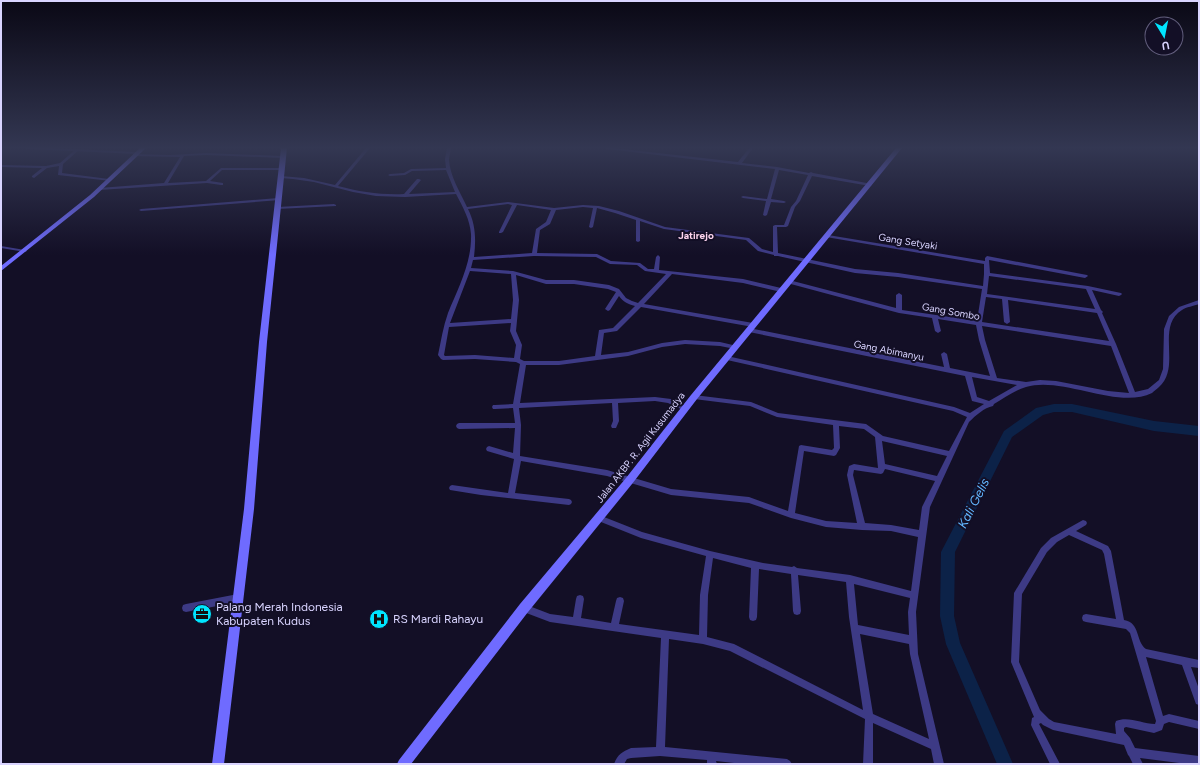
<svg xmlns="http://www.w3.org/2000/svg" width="1200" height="765" viewBox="0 0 1200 765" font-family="Figtree,sans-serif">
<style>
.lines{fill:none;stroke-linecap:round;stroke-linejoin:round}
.river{fill:#0c2248;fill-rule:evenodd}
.minor{fill:#3d3a85;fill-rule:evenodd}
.tertiary{fill:#3d3a85;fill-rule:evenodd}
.secondary{fill:#6f6bff;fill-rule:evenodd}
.labels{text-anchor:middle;stroke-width:4;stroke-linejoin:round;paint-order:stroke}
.far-quarter-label{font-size:10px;font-weight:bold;fill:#ffd6f0;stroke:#130f26}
.street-label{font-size:10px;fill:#d9d4ff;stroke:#130f26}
.near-poi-label{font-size:12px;fill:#d9d4ff;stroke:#130f26;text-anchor:start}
.near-water-label{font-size:13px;font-style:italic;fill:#62b6ff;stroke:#130f26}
</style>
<rect width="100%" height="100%" fill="#130f26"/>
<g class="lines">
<path class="river" d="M1054,404H1072L1154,421L1199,426V436L1154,431L1072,412H1054L1043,415L1012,437L955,552L954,616L960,643L1013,764H997L946,644L940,616L941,552L1004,431L1036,408Z"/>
<path class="minor" d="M366,148H370L338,186C360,192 382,195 404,194L417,179H419L421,180L409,194L455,192L446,170L412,171L405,175L390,176L388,175L390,174L404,173L411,169L446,168L445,159L447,148H451C451,152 449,156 449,160C450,176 460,192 467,207L508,202L554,208L583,205L599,206L619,211L665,227L749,238L762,249L773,252V226L775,225H784L791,207L796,201L808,175L779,170L771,199L784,201L786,202L784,203L771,202L767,215L765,216L763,215L766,201L743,198L741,197L743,196L767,199L775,169L607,149L605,148H614L738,162L749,148H753L742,163L777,167L809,173L811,172L813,173L872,184V185L870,186L812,176L800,201L795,207L788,226L786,227H777L778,253L855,269L898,273L983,286L984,274V264L826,237V236L828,235L985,261V258L987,256L1087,275L1088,276L1085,278L989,260L990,273L1088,286L1121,293L1122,294L1121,295L1119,296L1092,290L1101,310L1103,312L1102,313L1116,344L1135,392L1148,389L1159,380L1163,369L1164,329L1169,316L1179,307L1199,300V304C1194,306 1186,307 1182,310C1155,327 1182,367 1159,387C1157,389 1154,391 1152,393C1118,410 1063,376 1026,387C1015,390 1004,398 994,404L993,406C984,408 976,415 969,422L930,507L916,612L918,654L944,764H934L931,749L873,723V764H863L865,719L730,651L703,644L669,639L665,747L787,759L790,761L792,764H743L716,761L717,764H707V760L660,756L631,758L627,759L624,764H614C618,754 622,752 631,748L656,747L661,638L550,622L521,611L520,608L521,605L524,604L550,614L573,617L576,599L577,596L580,595L583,596L584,599L581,618L611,623L616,601L617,598L620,597L623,598L624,601L619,624L699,635L700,595L706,556L641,538L596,520L595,518L596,516L599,515L642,532L710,551L763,563L792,567L794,566L797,568L850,575L911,591L918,537L891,531L862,530L826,527L791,518L749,503L671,495L607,476L521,461L515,493L569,499L571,500L572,502L571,504L569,505L481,495L450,490L449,488L450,486L452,485L508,493L514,459L487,451L486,449L487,447L489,446L513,453L515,428L459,429L457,428L456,426L457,424L459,423H515L513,408L495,409H493L492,407L493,405H495L513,404L520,364L516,362L475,359L443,360L441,359L438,355C441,341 443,327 448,313C458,288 472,263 471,234C470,220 463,207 456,194L405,197L376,196L353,192L314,182L293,179L281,178L279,177L281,176L304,178L335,185ZM508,204L512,205L499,232V233H501L503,232L517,205L551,210L546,222L536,229L532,253L474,257C476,240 476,225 468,209ZM583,207L593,208L589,227L591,228L593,227L597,208L615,213L636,220V241L638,242L640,241V221L664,229L746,240L758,251L774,255V256H778L855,273L898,277L982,289L977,321L902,310V295L899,293L896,295V308L789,280L786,282L787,283L899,313L932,318L935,331L938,333L941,331L938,319L976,325L979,340L990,376L950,368L947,354L944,352L941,354L944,367L749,328L746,330L749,332L965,376L972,401L984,404L970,413L954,407L727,356L725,357L724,358L727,360L953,411L967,417L949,451L883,436L866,424L778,413L751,402L694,395H692L691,397L692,399H694L750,406L777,417L833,425L834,448L832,450L801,445L799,446L788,511L749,497L671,489L607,470L520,456L521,425L519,408L612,403L613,421L611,426L612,428H616L619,421L618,403L655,401L668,403L685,411H687L688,409L687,407L671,399L655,397L520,403L526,365H559L628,356L662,347L685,344L720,346L735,349L737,348L738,347L737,346L720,342L685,340L662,343L628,352L601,355L604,333L617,331L641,307L753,327L755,326L756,325L753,323L644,304L672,274L743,283L781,292L784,290L781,288L743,279L659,270L660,257L658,255L656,257L654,269H648L640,263L611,261L597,254L537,253L540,230L550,224L556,210ZM534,256L596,257L610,264L637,265L645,271L666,274L638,303L632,301L626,298L619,289L609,285L574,280H546L513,271L471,268L473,260ZM470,271L511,274L513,300L511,319L450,323ZM516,275L546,284H574L608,289L616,292L605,309L608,311L610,310L619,296C623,302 628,304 635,306L613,328L599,330L595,356L559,361H524L520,359L522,345L516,331L519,300ZM989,276L1086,289L1095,309L987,294ZM986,297L1002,299L1004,322L1007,324L1010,322L1008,300L1097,313L1109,341L982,322ZM511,323L510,331L516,345L514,358L475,355L445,356L444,355L449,327ZM982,326L1111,346L1129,393L1108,391L1056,381L1040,380L1026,382L997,378L985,340ZM972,377L1017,385L989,401L977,397ZM839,426L864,429L875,437L878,468L854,464L849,466L847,475L857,523L826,521L795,513L804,451L834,456L836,455L840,448ZM882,441L947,456L937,476L885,464ZM885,469L935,481L922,507L919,530L891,525L865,523L853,475L854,470L881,474L883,473ZM713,558L751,568L749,617L750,620L753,621L756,620L757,617L759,569L791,574L793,611L794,614L797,615L800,614L801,611L798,575L846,582L849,617L863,710L734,644L707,637L708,595ZM854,584L910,598L908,612L909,635L858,625ZM860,634L909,644L910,654L929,739L873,714Z
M76,149L79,150L63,164L62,173L109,179L111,180V181L58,175L59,166L47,168L34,178L32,177V176L42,168L1,167V165L46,166L60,163Z
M206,153L283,156L285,157L283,158L206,155L184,156L168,183L206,181L221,168H282L284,169L282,170H222L210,181L223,183V185H221L207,183L99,190L97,189L99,188L164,183L180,157L134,156H133V154L170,155Z
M278,198L280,199V200L141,211L139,210L141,209Z
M334,204L336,205V206L277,209L275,208L277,207Z
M1,246L25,250L27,251L25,252L1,248Z
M1083,520L1086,521L1087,523L1086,525L1076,531L1108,546L1111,551L1124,620C1141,623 1135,641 1146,649L1199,660V668L1191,667L1199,689V705L1196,704L1182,665L1146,657L1163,716L1169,714L1199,721V729L1169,722L1164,724L1162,730L1154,733L1126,727L1124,728V731L1130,738L1135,748L1199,756V764H1187L1140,758L1143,764H1133L1129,756L1128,755L1124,745L1053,730L1043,725L1041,723L1039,724L1060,764H1050L1031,725L1032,718L1034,717L1011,662L1014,593L1041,548L1051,538ZM1069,535L1102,550L1104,554L1116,619L1086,614L1083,615L1082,618L1083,621L1086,622L1126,629L1130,633L1156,721L1155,724C1142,724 1129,716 1116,721L1115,724L1116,734L1054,722L1049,719L1040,710L1019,662L1022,594L1047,552L1057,542Z
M238,594L241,595L242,598L241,601L238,602L186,612L183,611L182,608L183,605L186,604Z"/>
<path class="tertiary" d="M26,148H51L137,152L139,153L137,154L28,149Z"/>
<path class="secondary" d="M140,148H146L94,197L1,271V266L90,195Z
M281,148H287L267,342L254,509L224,764H212L244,509L259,342Z
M896,148H902L697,399L632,484L528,612L411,764H397L399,760L520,604L626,478L691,395Z"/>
</g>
<linearGradient id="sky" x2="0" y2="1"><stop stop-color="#0a0815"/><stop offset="0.58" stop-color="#333752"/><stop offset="1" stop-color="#333752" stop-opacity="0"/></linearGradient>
<rect width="1200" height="255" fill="url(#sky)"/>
<defs>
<symbol id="office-disc" viewBox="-11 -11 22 22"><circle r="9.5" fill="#00e5ff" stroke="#130f26"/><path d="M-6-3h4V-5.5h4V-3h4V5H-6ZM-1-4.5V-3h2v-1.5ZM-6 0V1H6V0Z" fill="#111"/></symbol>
<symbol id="hospital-disc" viewBox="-11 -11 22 22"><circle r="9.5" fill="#00e5ff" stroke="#130f26"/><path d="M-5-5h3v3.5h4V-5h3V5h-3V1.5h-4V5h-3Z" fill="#111"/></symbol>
</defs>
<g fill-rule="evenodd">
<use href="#office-disc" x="191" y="603" width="22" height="22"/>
<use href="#hospital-disc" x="368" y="608" width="22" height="22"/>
</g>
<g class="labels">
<g class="far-quarter-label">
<text x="696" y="239">Jatirejo</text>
</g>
<g class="street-label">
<text transform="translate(908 241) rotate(9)" y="4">Gang Setyaki</text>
<text transform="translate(951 311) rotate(10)" y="4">Gang Sombo</text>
<text transform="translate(889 350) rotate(11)" y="4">Gang Abimanyu</text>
<text transform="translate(640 447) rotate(-52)" y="4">Jalan AKBP. R. Agil Kusumadya</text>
</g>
<g class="near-poi-label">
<text x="216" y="611">Palang Merah Indonesia<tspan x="216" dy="14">Kabupaten Kudus</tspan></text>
<text x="393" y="623">RS Mardi Rahayu</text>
</g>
<g class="near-water-label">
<text transform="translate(973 503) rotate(-63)" y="5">Kali Gelis</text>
</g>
</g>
<rect width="1200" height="765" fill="none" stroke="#d9d4ff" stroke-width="4"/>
<g transform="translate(1164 36) rotate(170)"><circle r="19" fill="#130f26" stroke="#625e7d"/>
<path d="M0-3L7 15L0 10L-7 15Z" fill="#00e5ff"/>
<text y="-6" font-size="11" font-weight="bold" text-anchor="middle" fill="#d9d4ff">U</text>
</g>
</svg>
